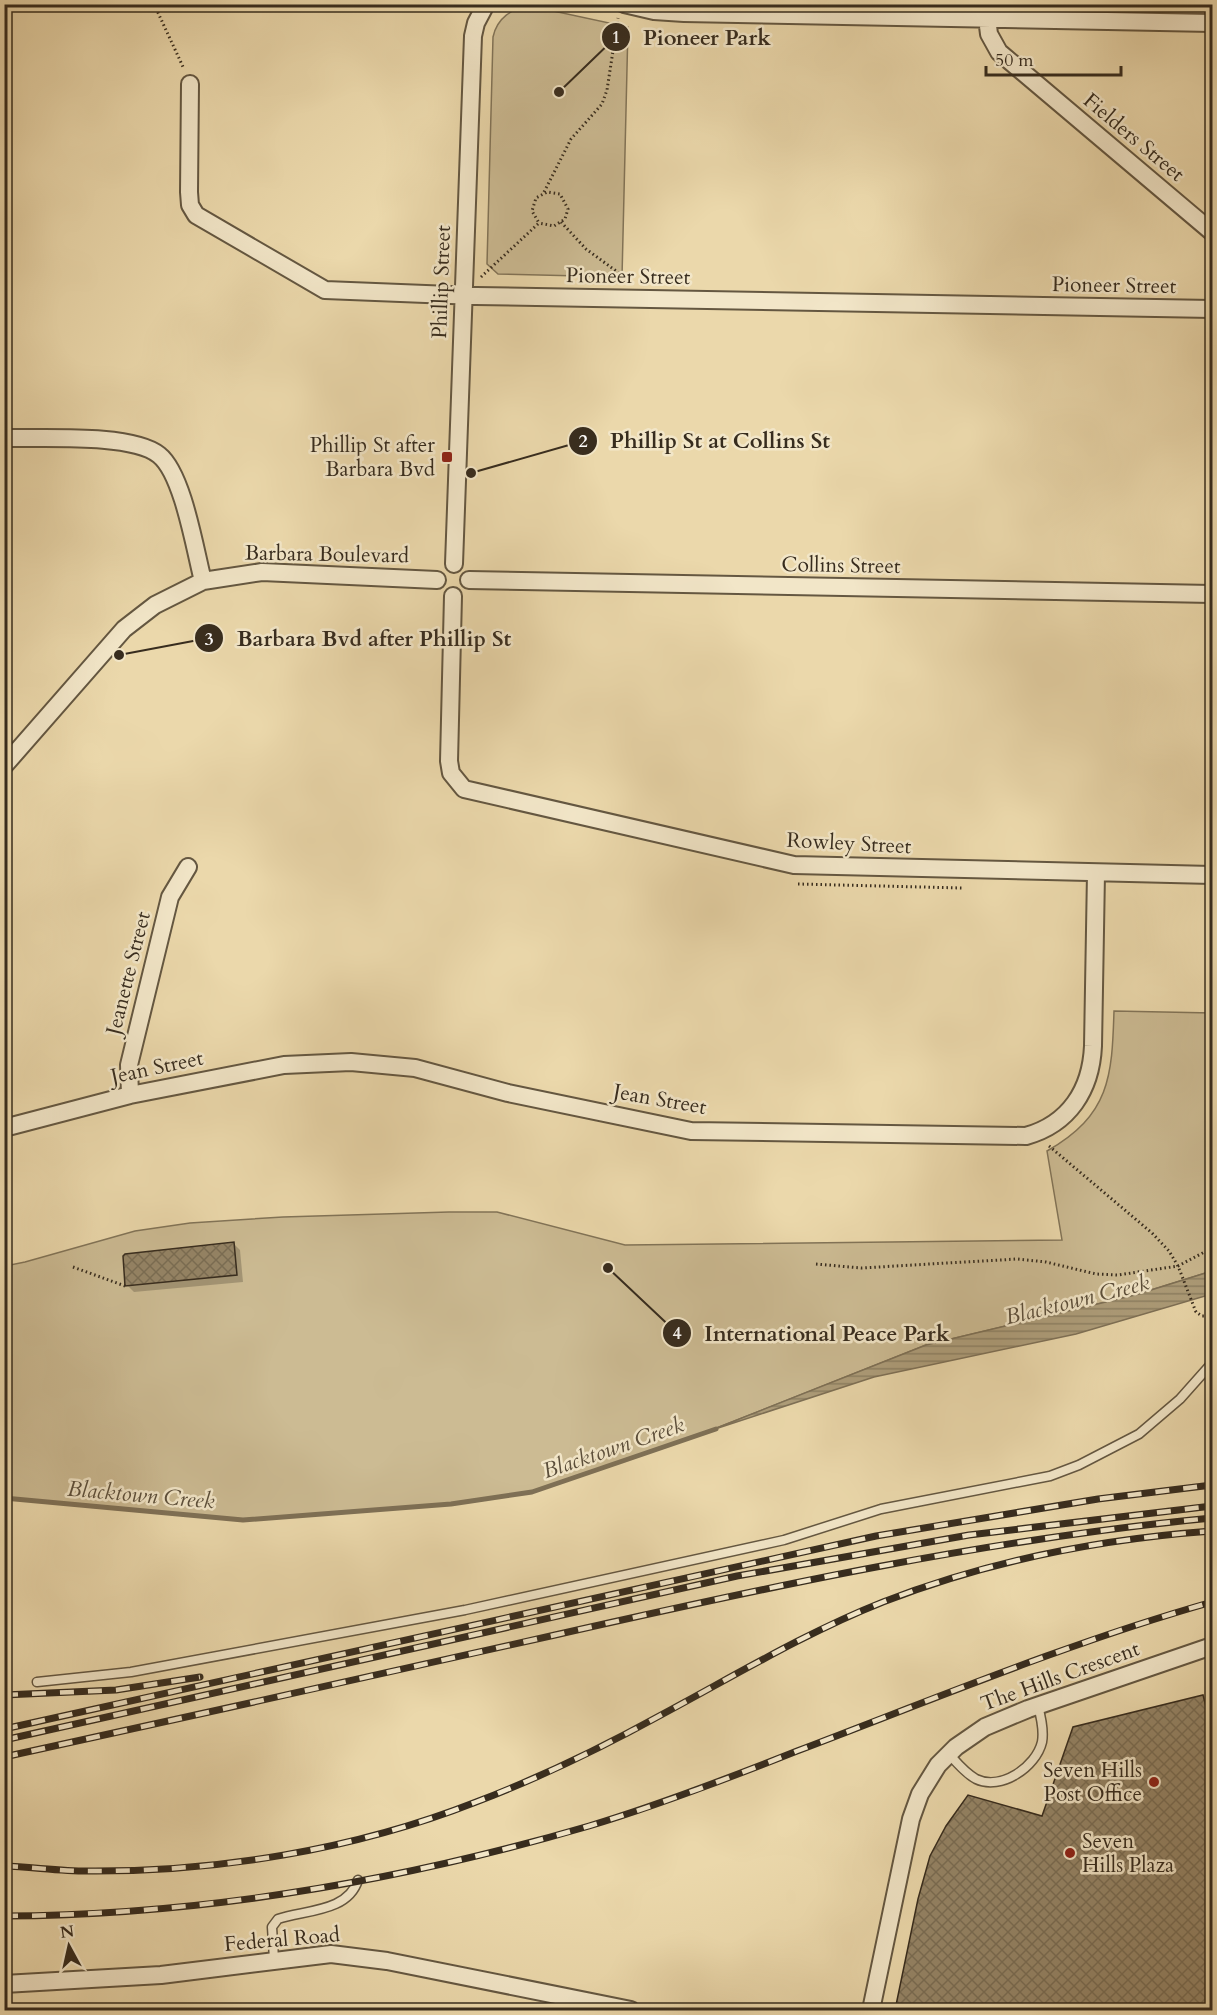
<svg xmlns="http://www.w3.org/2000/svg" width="1217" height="2015" viewBox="0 0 1217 2015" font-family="Cardo,serif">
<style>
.park{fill:#ccbb93;stroke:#827458;stroke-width:1.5}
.water{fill:url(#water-rules);stroke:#7e7056;stroke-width:1.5}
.shadow{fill:#0003}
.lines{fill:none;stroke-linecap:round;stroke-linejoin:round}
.stream{stroke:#7e7056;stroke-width:5}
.building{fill:url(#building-cross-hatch);stroke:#372c1e;stroke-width:1.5}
.service-casing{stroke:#645741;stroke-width:11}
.minor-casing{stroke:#645741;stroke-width:20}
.path{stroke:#372c1e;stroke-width:3;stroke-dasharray:1.5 3;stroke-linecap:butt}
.service{stroke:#f2e6c8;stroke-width:8}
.minor{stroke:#f2e6c8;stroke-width:16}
.rail-casing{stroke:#372c1e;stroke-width:7}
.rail{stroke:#f2e6c8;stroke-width:4.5;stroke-dasharray:14;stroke-linecap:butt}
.poi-dot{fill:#8f2418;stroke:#f2e6c8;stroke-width:2}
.labels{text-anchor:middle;stroke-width:5;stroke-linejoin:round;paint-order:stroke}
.street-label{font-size:21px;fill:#372c1e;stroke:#f2e6c8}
.poi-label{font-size:21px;fill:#372c1e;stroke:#f2e6c8;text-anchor:end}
.water-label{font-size:22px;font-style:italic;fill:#5b4e3a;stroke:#f2e6c8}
.leader{fill:none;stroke:#372c1e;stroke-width:2}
.callout-dot{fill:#372c1e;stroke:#f2e6c8;stroke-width:2}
.mark-label{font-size:18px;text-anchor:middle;font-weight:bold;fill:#fff}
.callout-label{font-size:22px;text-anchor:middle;font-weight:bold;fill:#372c1e;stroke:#f2e6c8;stroke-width:5;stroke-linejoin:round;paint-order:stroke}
</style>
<defs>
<pattern id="water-rules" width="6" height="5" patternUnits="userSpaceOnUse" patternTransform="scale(1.5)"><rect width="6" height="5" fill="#ae9e7b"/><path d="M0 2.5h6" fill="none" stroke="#8e8164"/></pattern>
<pattern id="building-cross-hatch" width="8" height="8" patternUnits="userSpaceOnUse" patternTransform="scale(1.5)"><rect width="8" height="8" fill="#958567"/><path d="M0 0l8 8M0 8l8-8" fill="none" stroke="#7a6d54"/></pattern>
</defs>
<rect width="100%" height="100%" fill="#ebd8ab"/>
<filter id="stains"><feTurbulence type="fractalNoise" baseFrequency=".00333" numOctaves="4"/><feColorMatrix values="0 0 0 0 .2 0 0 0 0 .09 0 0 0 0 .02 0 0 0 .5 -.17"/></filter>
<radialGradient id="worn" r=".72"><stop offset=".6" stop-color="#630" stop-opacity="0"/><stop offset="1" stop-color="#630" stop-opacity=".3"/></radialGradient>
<path class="park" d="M530,6L628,27L622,277L498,274L487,264L493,37C497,18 512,8 530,6Z
M1114,1011L1212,1013V1271L1135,1295L926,1345L709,1431L532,1492L451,1504L243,1520L5,1498V1266L25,1262L135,1231L190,1223L283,1217L449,1212H497L625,1245L1062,1240L1047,1151C1110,1115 1112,1077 1114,1011Z"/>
<path class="water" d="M1212,1271V1294L1076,1334L874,1377L709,1431L926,1345L1135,1295Z"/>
<path class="shadow" d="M233,1243L240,1250L243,1282L134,1292L127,1285Z
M1203,1697L1210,1704L1212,1714V2010H898L920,1899L1043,1818Z"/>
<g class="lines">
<path class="stream" d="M4,1498L243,1520L451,1504L532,1492L716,1429"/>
</g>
<path class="building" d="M234,1242L237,1275L125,1286L123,1256L125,1254Z
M1203,1695L1212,1730V2010H895L918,1899L930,1856L946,1826L968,1795L1042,1816L1073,1727Z"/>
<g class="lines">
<defs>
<path id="service" d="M37,1682L131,1672L465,1610L784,1540L881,1509L1050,1476L1079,1465L1139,1434L1180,1399L1212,1363
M949,1754C957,1763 965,1773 976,1779C1001,1791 1036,1767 1042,1742C1044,1731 1041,1717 1038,1706
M274,1959L272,1927L278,1919C305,1910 348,1912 358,1880"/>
<path id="minor" d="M624,4L654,11L684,13L1212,23
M987,18L989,34L999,52L1212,232
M190,84L189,192L190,205L196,215L325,290L476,296L1212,309
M4,438C41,439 132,433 159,455C183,474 195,550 203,581
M454,564L473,36L476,23L486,4
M469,580L1212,594
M453,596L449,761L451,773L464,789L794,865L1212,875
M4,766L124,629L155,605L203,581L262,572L437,580
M130,1095L129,1065L170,897L188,867
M4,1128L130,1095L284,1065L351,1062L415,1068L508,1093L691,1131L1026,1136C1069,1124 1091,1090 1093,1046L1096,873
M4,1984L161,1975L331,1954L387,1961L631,2010
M871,2010L911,1819L920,1794L938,1765L956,1747L985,1727L1028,1709L1212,1646"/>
</defs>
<use href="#service" class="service-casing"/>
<use href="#minor" class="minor-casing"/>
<path class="path" d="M154,4L184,69
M544,192L571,139L602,104L607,90L618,18
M561,222L586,249L627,279
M481,277L539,223L532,211L536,198L547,192L560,194L568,209L565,219L554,226L539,223
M798,884L962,888
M1049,1146L1152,1233L1169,1251L1178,1266L1196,1312L1202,1316H1212
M816,1264L861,1268L1017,1259L1046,1262L1096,1274L1118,1275L1178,1266L1212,1248
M73,1267L125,1286"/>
<use href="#service" class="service"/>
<use href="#minor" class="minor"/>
<defs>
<path id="rail" d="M4,1695L116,1690L200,1677
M4,1729L876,1536L1098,1499L1212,1485
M4,1740L737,1576L969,1535L1212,1506
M4,1757C188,1717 371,1676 555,1635C772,1586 990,1539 1212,1518
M4,1866C32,1867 60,1871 87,1871C217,1872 354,1850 476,1802C539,1778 601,1748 661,1715C734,1676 805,1633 883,1602C988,1561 1100,1539 1212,1531
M4,1916C201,1915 401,1881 589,1826C659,1805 729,1778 797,1751C934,1699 1071,1642 1212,1602"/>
</defs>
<use href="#rail" class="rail-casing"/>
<use href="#rail" class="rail"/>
</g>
<g class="poi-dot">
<rect x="441" y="451" width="12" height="12" rx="3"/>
<circle cx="1154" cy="1782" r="6"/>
<circle cx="1070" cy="1853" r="6"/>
</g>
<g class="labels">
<g class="street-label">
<text transform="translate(1134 137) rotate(40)" y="7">Fielders Street</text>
<text transform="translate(628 276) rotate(1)" y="7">Pioneer Street</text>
<text transform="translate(441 282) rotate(-88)" y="7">Phillip Street</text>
<text transform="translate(1114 285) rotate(1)" y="7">Pioneer Street</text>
<text transform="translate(327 554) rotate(1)" y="7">Barbara Boulevard</text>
<text transform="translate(841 565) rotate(1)" y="7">Collins Street</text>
<text transform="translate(849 843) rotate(3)" y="7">Rowley Street</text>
<text transform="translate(128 973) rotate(-76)" y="7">Jeanette Street</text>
<text transform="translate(157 1067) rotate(-12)" y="7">Jean Street</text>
<text transform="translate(660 1099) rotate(10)" y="7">Jean Street</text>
<text transform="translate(1060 1676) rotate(-20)" y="7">The Hills Crescent</text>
<text transform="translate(282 1939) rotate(-5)" y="7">Federal Road</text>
</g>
<g class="poi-label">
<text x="435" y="452">Phillip St after<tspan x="435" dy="24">Barbara Bvd</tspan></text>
<text x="1142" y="1777">Seven Hills<tspan x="1142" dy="24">Post Office</tspan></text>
<text x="1082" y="1848" text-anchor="start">Seven<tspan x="1082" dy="24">Hills Plaza</tspan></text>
</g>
<g class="water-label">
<text transform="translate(1077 1299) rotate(-14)" y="8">Blacktown Creek</text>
<text transform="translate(613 1447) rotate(-19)" y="8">Blacktown Creek</text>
<text transform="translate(141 1494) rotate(5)" y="8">Blacktown Creek</text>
</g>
</g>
<path class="leader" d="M559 92L616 37M471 473L583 441M119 655L209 638M608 1268L677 1333"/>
<g class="callout-dot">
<circle cx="559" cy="92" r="6"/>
<circle cx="471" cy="473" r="6"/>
<circle cx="119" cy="655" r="6"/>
<circle cx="608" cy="1268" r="6"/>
<circle cx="616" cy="37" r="15"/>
<circle cx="583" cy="441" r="15"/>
<circle cx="209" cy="638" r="15"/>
<circle cx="677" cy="1333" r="15"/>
</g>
<g class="mark-label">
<text x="616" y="43">1</text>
<text x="583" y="447">2</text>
<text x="209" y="645">3</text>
<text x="677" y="1339">4</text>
</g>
<g class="callout-label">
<text x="707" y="45">Pioneer Park</text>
<text x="720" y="448">Phillip St at Collins St</text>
<text x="374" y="646">Barbara Bvd after Phillip St</text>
<text x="827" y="1341">International Peace Park</text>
</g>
<rect width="1217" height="2015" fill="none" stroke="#ebd8ab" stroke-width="24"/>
<rect x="6" y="6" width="1205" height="2003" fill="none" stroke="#372c1e" stroke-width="3"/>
<rect x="12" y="12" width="1193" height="1991" fill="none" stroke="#372c1e" stroke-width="1.5"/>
<g transform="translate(69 1946) rotate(352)" stroke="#f2e6c8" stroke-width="4.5" paint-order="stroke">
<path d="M0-4.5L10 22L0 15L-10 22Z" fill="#372c1e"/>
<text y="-9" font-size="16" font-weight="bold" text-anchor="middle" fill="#372c1e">N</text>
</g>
<path d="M986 66v9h135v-9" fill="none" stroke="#372c1e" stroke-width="3"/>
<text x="995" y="66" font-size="18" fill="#372c1e" stroke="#f2e6c8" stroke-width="4.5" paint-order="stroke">50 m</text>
<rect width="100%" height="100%" filter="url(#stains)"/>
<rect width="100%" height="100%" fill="url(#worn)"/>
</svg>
